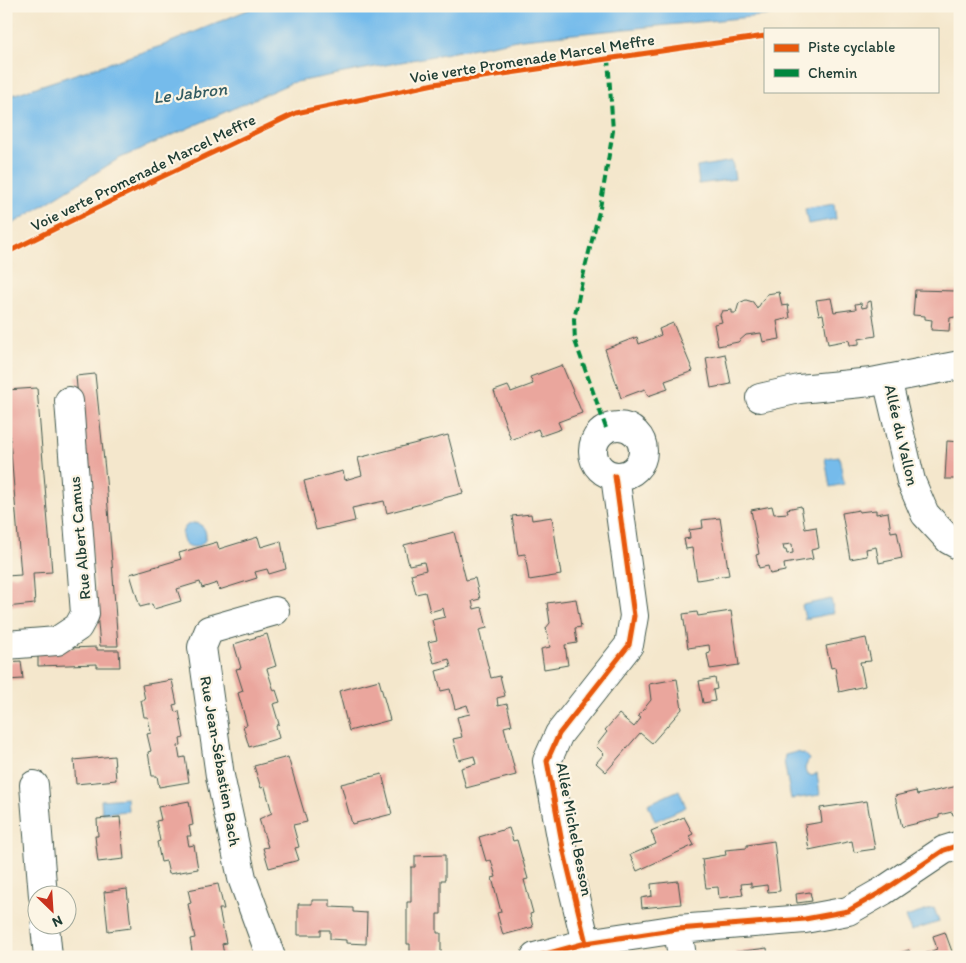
<svg xmlns="http://www.w3.org/2000/svg" width="966" height="963" viewBox="0 0 966 963" font-family="Itim,sans-serif">
<style>
.water{fill:#74bbeb;stroke:#4a7c90}
.building{fill:#eaa69d;fill-rule:evenodd}
.lines{fill:none;stroke-linecap:round;stroke-linejoin:round}
.minor-casing{stroke:#3f564b;stroke-width:30}
.minor{stroke:#fff;stroke-width:28}
.quiet{stroke:#00873e;stroke-width:4;stroke-dasharray:8 4;stroke-linecap:butt}
.cycleway-casing{stroke:#fcf5e5;stroke-width:8}
.cycleway{stroke:#e8590c;stroke-width:5}
.labels{text-anchor:middle;stroke-width:4.5;stroke-linejoin:round;paint-order:stroke}
.street-label{font-size:16px;fill:#1f3d34;stroke:#fcf5e5}
.water-label{font-size:18px;font-style:italic;fill:#345c62;stroke:#fcf5e5}
</style>
<rect width="100%" height="100%" fill="#fcf5e5"/>
<filter id="ink" filterUnits="userSpaceOnUse"><feTurbulence type="fractalNoise" baseFrequency=".02" numOctaves="2"/><feDisplacementMap in="SourceGraphic" scale="10" xChannelSelector="R" yChannelSelector="G"/><feConvolveMatrix kernelMatrix="1 2 1 2 8 2 1 2 1" color-interpolation-filters="sRGB"/></filter>
<filter id="wash" filterUnits="userSpaceOnUse"><feTurbulence type="fractalNoise" baseFrequency=".0096" numOctaves="4" result="noise"/><feDisplacementMap in="SourceGraphic" scale="20" xChannelSelector="R" yChannelSelector="G"/><feGaussianBlur stdDeviation="1.12" result="paint"/><feColorMatrix in="noise" values="0 0 0 0 0 0 0 0 0 0 0 0 0 0 0 0 0 1.4 0 .05"/><feComposite in="paint" operator="in"/></filter>
<g filter="url(#wash)">
<rect width="100%" height="100%" fill="#f4e7cc"/>
<path class="water" d="M257,6H865L522,39L291,83L118,159L6,228V97L164,45Z
M732,161L735,179L699,184L697,167Z
M834,204L836,219L808,224L805,209Z
M839,456L844,484L830,487L825,458Z
M182 535a12 12 0 1 1 24 0a12 12 0 1 1-24 0Z
M831,599L834,613L805,619L802,605Z
M797,752L804,754L809,759L805,768L806,773L812,776L817,773L820,795L791,799L784,761L785,755Z
M679,790L686,807L655,821L648,804Z
M127,798L128,811L102,813L101,800Z
M934,908L939,922L911,931L906,917Z"/>
<g id="blocks">
<path class="building" d="M960,289V316L950,318L949,331L931,330L932,320L925,319V316L913,315L915,290L955,291Z
M779,292L782,306L788,305L790,318L777,321L780,339L763,342L761,333L746,335L738,342L718,346L714,324L722,322L720,315L722,311L732,310V313H736L739,303L746,300L753,302L757,309L767,294Z
M831,298L834,312L856,309L855,304L861,303L862,308L867,307V302L871,301L876,336L859,339V344L850,345L849,340L828,344L823,314L819,315L816,300Z
M673,323L693,371L665,381L668,389L648,396L645,389L621,398L605,349L637,337L639,344L661,335L659,329Z
M725,354L731,384L711,388L706,358Z
M562,365L582,413L558,422L561,429L541,436L538,429L511,440L494,391L508,386L511,392L533,384L530,377Z
M95,374L106,480L118,646H100L76,376Z
M37,388L52,572L33,573L35,604L6,607V576L21,575L6,390Z
M448,435L463,493L387,513L384,501L352,508L355,521L316,530L304,481L343,471L345,480L362,475L358,458Z
M947,441L960,442V479H945Z
M772,506L774,514L788,513L787,509L801,506L805,529L816,527L819,548L811,550L813,559L784,564L785,571L770,574L768,566L759,568L756,555L759,554L751,510ZM792,544L793,553L787,554L786,550H784L783,545Z
M859,510V512L876,510V514L888,512L891,532L897,531L902,558L879,563L876,547L866,549L867,556L850,559L842,513Z
M531,514L532,520L552,517L561,575L529,580L525,554L518,555L512,516Z
M720,518L729,575L697,580L692,548L686,549L684,539L690,538L689,530L703,528L702,520Z
M454,532L466,580L475,578L480,599L472,601L474,609L482,607L487,628L479,630L491,678L500,676L505,696L497,698L498,706L507,704L512,725L504,727L516,775L466,788L461,768L476,764L474,756L459,760L453,739L462,737L457,717L470,714L467,705L455,709L450,689L441,691L436,671L451,667L449,659L434,663L428,642L437,640L432,620L445,617L443,608L430,612L425,592L416,594L411,574L426,570L424,562L409,565L404,545Z
M258,537L261,547L281,541L286,569L269,574L267,569L255,572L257,578L219,590L217,583L202,588L200,582L177,589L181,601L154,609L152,604L140,607L130,574L181,559L179,553L217,542L219,549Z
M576,599L581,627L575,628L577,643L565,645L568,665L544,669L541,649L550,647L546,628L550,623L547,603Z
M731,611L739,665L710,669L707,654L710,653L709,645L688,648L683,614L697,612L698,616Z
M267,634L276,666L267,669L274,691L276,690L280,702L273,704L279,724L276,726L279,738L249,747L243,726L247,725L238,693L243,691L236,669L241,668L234,644Z
M866,638L871,661L860,662L865,686L839,692L835,667L831,668L826,646Z
M97,647V650H119L120,667H97V664L38,666V649Z
M21,661L23,679L6,680V662Z
M715,678L717,689L713,690L715,701L703,703L699,681Z
M677,679L682,709L652,743L640,733L606,772L596,763L604,754L596,746L607,732L605,730L619,714L634,727L641,718L638,716L651,700L649,684Z
M172,680L177,704L173,705L175,712L179,711L184,738L180,739L181,745L178,746L180,758L185,757L189,782L159,787L157,776H152L148,752L151,751L147,734L151,733L148,717H144L141,700H145L142,685Z
M379,680L390,720L349,731L339,691Z
M114,756L116,780L76,784L74,760Z
M288,757L307,822L293,825L299,847L295,848L299,860L269,868L263,848L268,847L259,819L272,813L265,787L261,788L254,766Z
M382,774L392,814L352,824L341,784Z
M958,786L960,814L953,815L952,812L939,815V818L902,827L895,796L916,791L917,795Z
M189,801L193,825L189,826L191,836H187L189,846L194,845L198,869L169,874L166,861L161,862L157,842L160,841L156,821L161,820L158,807Z
M867,801L875,849L854,852L852,841L809,850L805,825L822,822L820,808Z
M120,817L124,859L98,862L95,836H98L97,819Z
M684,817L693,834L689,836L694,845L637,871L630,855L656,844L651,831Z
M509,828L513,841L517,840L528,879L524,880L533,913L530,914L533,927L503,935L497,913L501,912L492,878L496,877L491,860L486,861L479,837Z
M774,841L780,891L768,892L767,885L751,887V883L741,884L743,895L719,898L718,887L706,888L702,859L726,855L725,850L747,848V845Z
M445,855V880H441V914H437V933H441V957L410,956V944H407V902H411V867H415V856Z
M678,881L681,904L642,908L641,898L652,896L651,884Z
M218,884L224,909H219L226,943L222,944L224,954L228,953L229,957H193L190,939L195,938L188,904L191,903L188,890Z
M127,889L131,928L108,931L104,892Z
M810,892L812,901L797,903L796,894Z
M312,900H330V907L353,908V912L367,913L366,944L346,943V940L330,939V930H321V935H298V904H312Z
M945,932L954,957H916L937,949L933,936Z
M767,948L768,957H736V952Z
M909,950L911,957H890V956Z"/>
</g>
</g>
<g filter="url(#ink)">
<use href="#blocks" fill-opacity="0" stroke="#3f564b" stroke-width="1"/>
<g class="lines">
<defs>
<path id="minor" d="M960,365L887,379L911,481L925,514L949,540L960,546
M760,398L799,389L872,382L887,379
M593 451a25 25 0 1 1 50 0a25 25 0 1 1-50 0Z
M6,645L57,641L78,627L85,614L69,401
M34,785L43,896
M45,926L48,957
M678,929L682,957
M586,943L563,848L547,761L559,734L629,645L634,616L615,476
M271,957L242,878L220,776L202,647L209,630L275,611
M535,957L586,943L678,929L805,919L848,911L883,891L944,850L960,845"/>
</defs>
<use href="#minor" class="minor-casing"/>
<use href="#minor" class="minor"/>
<path class="quiet" d="M606,428L575,341L574,319L584,272L600,208L613,131L608,58"/>
<defs>
<path id="cycleway" d="M6,253L115,199L296,113L434,84L765,36
M586,943L563,848L547,761L559,734L629,645L634,616L615,476
M535,957L586,943L678,929L805,919L848,911L883,891L944,850L960,845"/>
</defs>
<use href="#cycleway" class="cycleway-casing"/>
<use href="#cycleway" class="cycleway"/>
</g>
</g>
<g class="labels">
<g class="street-label">
<text transform="translate(532 58) rotate(-9)" y="6">Voie verte Promenade Marcel Meffre</text>
<text transform="translate(143 172) rotate(-26)" y="6">Voie verte Promenade Marcel Meffre</text>
<text transform="translate(902 435) rotate(77)" y="6">Allée du Vallon</text>
<text transform="translate(79 538) rotate(-95)" y="6">Rue Albert Camus</text>
<text transform="translate(221 761) rotate(80)" y="6">Rue Jean-Sébastien Bach</text>
<text transform="translate(575 829) rotate(79)" y="6">Allée Michel Besson</text>
</g>
<g class="water-label">
<text transform="translate(190 93) rotate(-7)" y="6">Le Jabron</text>
</g>
</g>
<rect width="966" height="963" fill="none" stroke="#fcf5e5" stroke-width="25"/>
<rect x="764" y="28" width="175" height="65" fill="#fcf5e5" stroke="#a4ab9e"/>
<rect x="774" y="44" width="25" height="8" fill="#e8590c" stroke="#a4ab9e"/>
<text x="808" y="52" font-size="15" fill="#1f3d34">Piste cyclable</text>
<rect x="774" y="69" width="25" height="8" fill="#00873e" stroke="#a4ab9e"/>
<text x="808" y="78" font-size="15" fill="#1f3d34">Chemin</text>
<g transform="translate(52 910) rotate(155)"><circle r="24" fill="#fcf5e5" stroke="#a4ab9e"/>
<path d="M0-4L9 19L0 12L-9 19Z" fill="#c8321e"/>
<text y="-8" font-size="14" font-weight="bold" text-anchor="middle" fill="#1f3d34">N</text>
</g>
</svg>
